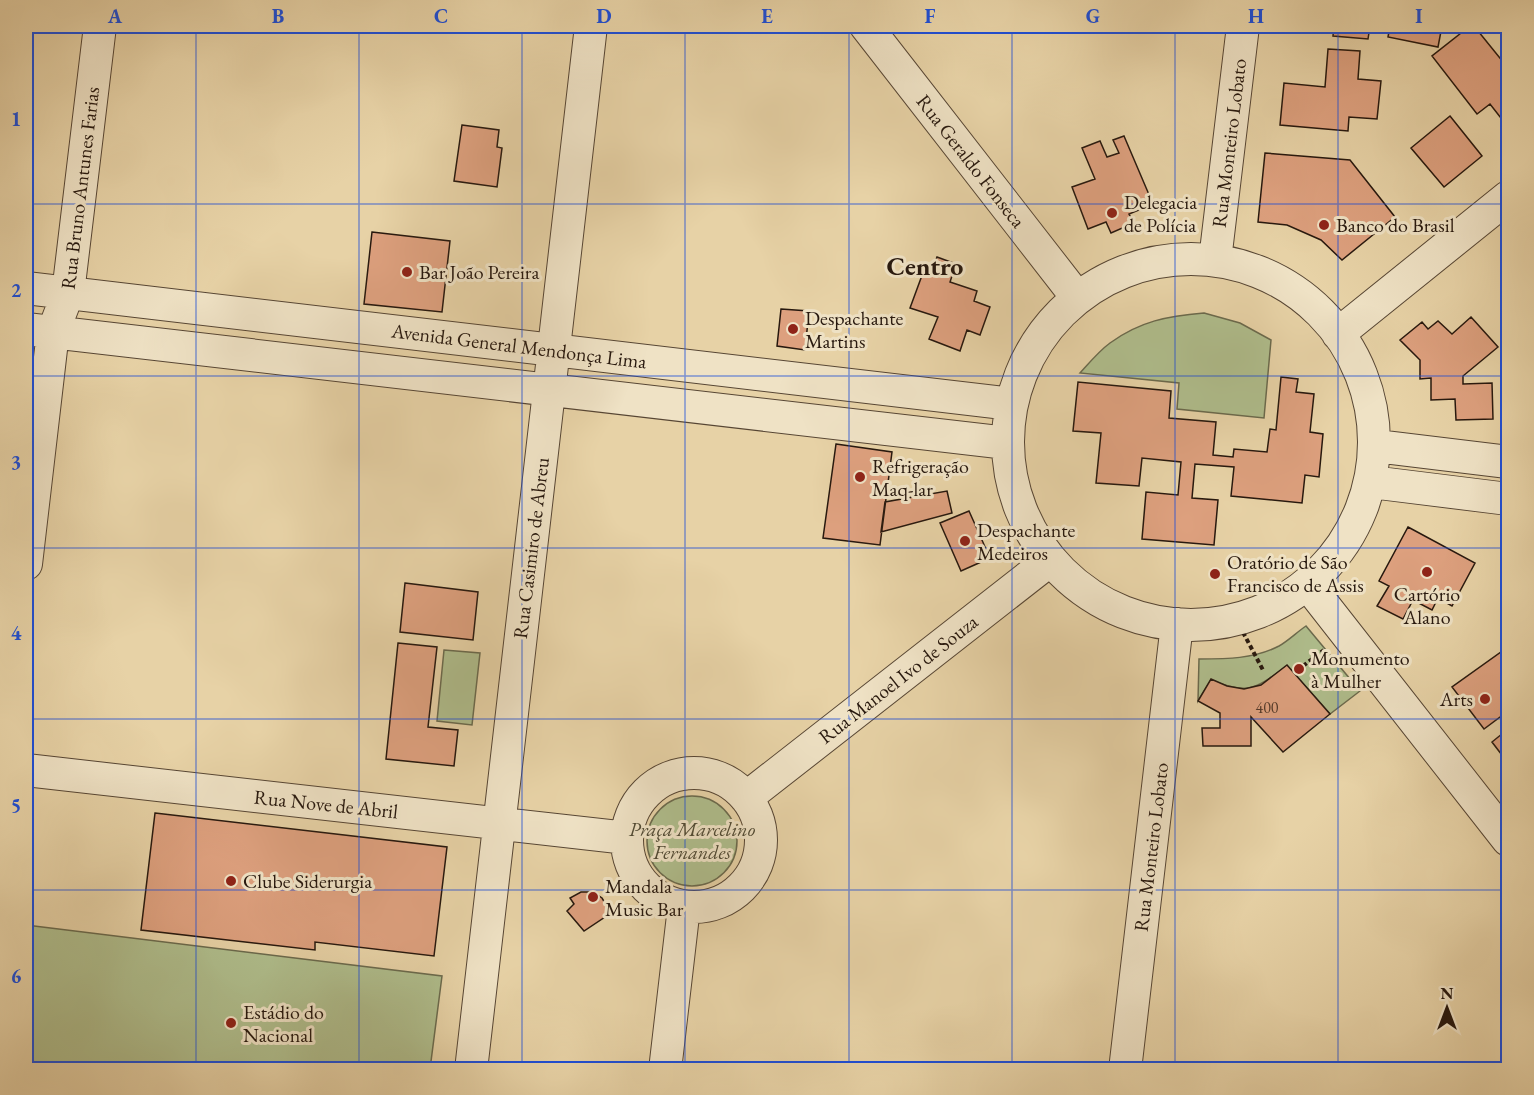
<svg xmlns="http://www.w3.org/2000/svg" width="1534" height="1095" viewBox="0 0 1534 1095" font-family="'EB Garamond',serif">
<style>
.green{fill:#afbd8c;stroke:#6b6a4d;stroke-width:1.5}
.building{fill:#dda07e;stroke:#27180e;stroke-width:1.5}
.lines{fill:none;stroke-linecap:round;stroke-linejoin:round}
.minor-casing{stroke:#574634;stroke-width:34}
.path{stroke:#27180e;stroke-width:4;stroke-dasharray:4.5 3;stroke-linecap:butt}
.minor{stroke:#efe2c5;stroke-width:32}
.grid{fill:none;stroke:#1d4ed8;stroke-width:1.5;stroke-opacity:0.55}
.poi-dot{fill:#8f2418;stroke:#efe2c5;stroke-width:2}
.labels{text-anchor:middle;stroke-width:6;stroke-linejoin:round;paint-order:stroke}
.number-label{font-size:16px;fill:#543a2a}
.street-label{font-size:20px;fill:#27180e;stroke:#efe2c5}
.poi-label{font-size:20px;fill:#27180e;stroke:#efe2c5;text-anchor:start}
.park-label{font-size:20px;font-style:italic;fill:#504a34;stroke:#efe2c5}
.district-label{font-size:26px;font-weight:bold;fill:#27180e;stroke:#efe2c5}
.neatline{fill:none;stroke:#1d4ed8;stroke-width:2}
.grid-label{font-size:20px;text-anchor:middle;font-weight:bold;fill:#1d4ed8}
</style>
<rect width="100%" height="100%" fill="#e7d2a6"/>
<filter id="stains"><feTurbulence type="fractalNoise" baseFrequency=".00333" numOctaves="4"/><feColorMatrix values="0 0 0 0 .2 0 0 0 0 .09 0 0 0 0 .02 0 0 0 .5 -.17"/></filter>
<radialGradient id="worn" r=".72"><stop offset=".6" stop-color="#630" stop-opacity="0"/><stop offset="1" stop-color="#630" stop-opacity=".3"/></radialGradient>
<path class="green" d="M1204,313L1240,323L1271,340L1264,418L1177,409L1179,383L1080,373C1089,363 1099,351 1110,343C1140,321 1168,316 1204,313Z
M1306,626L1360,691L1330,714L1287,666C1256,688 1249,696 1211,680L1198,701L1199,659C1226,659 1254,659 1279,646C1288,641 1297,632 1306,626Z
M444,650L480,653L472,725L437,721Z
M647 841a45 45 0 1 1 90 0a45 45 0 1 1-90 0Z
M26,925L442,976L430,1069H26Z"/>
<path class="building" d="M1334,26H1370L1368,39L1333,36Z
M1390,26H1442L1438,47L1388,37Z
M1470,26H1474L1508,68V127L1490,104L1477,114L1432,56Z
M1328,49L1360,51L1358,79L1381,81L1377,119L1349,117L1348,131L1280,125L1284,83L1325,87Z
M1450,116L1482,156L1444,187L1411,148Z
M462,125L499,130L497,147L502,148L497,187L454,181Z
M1124,136L1153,204L1129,214L1134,223L1111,233L1106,222L1088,229L1072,187L1095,179L1082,148L1100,141L1107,157L1119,153L1113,140Z
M1265,153L1350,160L1395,217L1342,260L1321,240L1287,225L1258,222Z
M372,232L450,241L442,312L364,304Z
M937,257L956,264L950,282L977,291L974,301L990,307L980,335L967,330L960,351L929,339L938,317L910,308L924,270L931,272Z
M781,309L809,311L805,350L777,346Z
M1471,317L1498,347L1463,376V384L1492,383L1493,419L1456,420L1455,399L1431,400V378L1420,379V360L1400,340L1422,322L1428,329L1438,321L1452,334Z
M1281,377L1298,379L1296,392L1314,394L1310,432L1323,434L1319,477L1305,475L1302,503L1231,496L1234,467L1195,464L1192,498L1218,500L1214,545L1142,539L1146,492L1178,495L1181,462L1142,458L1139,486L1096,483L1101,433L1073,431L1078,382L1171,391L1169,418L1216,422L1213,455L1233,457L1234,449L1267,452L1270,429L1276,430Z
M836,444L892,452L880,545L823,538Z
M947,491L952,513L881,532L885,502Z
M969,511L990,558L961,571L940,523Z
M1408,527L1475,563L1452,606L1438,598L1432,610L1413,600L1403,619L1377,606L1389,586L1379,581Z
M1508,531V625L1506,623L1508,604L1501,603Z
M405,583L478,592L473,640L400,632Z
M398,643L437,647L428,727L458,730L454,766L386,759Z
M1508,647V711L1484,729L1452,687Z
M1287,665L1330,714L1283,752L1251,717V746H1203L1202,728H1220V713L1198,701L1211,679L1227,686L1244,689L1261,685Z
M1508,729V763L1492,742Z
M155,813L447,847L434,956L315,942V950L141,930Z
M581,892H593L602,898L611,913L584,931L567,911L574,904L570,898Z"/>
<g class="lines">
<defs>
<path id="minor" d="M866,26L1076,296
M1008 442a183 183 0 1 1 366 0a183 183 0 1 1-366 0Z
M1215,260L1243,26
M26,288L1012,404
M26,329L1007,443
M1338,334L1508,197
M1376,446L1508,462
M1371,482L1508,499
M26,564L53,332L68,293L100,26
M1309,586L1508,840
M26,770L627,838
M627 840a67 67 0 1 1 134 0a67 67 0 1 1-134 0Z
M746,798L1049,561
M471,1070L591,26
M665,1070L684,907
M1125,1070L1177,624"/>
</defs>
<use href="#minor" class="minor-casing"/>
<path class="path" d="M1236,619L1264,672
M1303,666L1324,650"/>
<use href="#minor" class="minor"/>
</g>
<path class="grid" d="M196,26V1070M359,26V1070M522,26V1070M685,26V1070M849,26V1070M1012,26V1070M1175,26V1070M1338,26V1070M26,204H1508M26,376H1508M26,548H1508M26,719H1508M26,890H1508"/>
<g class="poi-dot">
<circle cx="1112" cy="213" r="6"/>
<circle cx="1324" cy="225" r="6"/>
<circle cx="407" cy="272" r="6"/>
<circle cx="793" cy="329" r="6"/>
<circle cx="860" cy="477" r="6"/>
<circle cx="965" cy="541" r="6"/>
<circle cx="1427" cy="572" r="6"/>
<circle cx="1215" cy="574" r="6"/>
<circle cx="1299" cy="669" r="6"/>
<circle cx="1485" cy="699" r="6"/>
<circle cx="231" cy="881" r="6"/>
<circle cx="593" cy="897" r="6"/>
<circle cx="231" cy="1023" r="6"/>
</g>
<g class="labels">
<g class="number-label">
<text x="1267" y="713">400</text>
</g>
<g class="street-label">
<text transform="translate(1229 143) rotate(-83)" y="7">Rua Monteiro Lobato</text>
<text transform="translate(971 161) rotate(52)" y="7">Rua Geraldo Fonseca</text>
<text transform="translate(80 188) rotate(-83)" y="7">Rua Bruno Antunes Farias</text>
<text transform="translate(519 346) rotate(7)" y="7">Avenida General Mendonça Lima</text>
<text transform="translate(531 548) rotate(-83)" y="7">Rua Casimiro de Abreu</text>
<text transform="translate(898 679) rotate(-38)" y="7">Rua Manoel Ivo de Souza</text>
<text transform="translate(326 804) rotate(6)" y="7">Rua Nove de Abril</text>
<text transform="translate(1151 847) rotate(-83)" y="7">Rua Monteiro Lobato</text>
</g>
<g class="poi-label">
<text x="1124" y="209">Delegacia<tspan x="1124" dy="23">de Polícia</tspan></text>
<text x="1336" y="232">Banco do Brasil</text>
<text x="419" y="279">Bar João Pereira</text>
<text x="805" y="325">Despachante<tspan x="805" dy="23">Martins</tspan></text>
<text x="872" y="473">Refrigeração<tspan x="872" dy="23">Maq-lar</tspan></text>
<text x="977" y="537">Despachante<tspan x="977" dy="23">Medeiros</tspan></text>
<text x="1227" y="569">Oratório de São<tspan x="1227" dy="23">Francisco de Assis</tspan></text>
<text x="1427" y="601" text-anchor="middle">Cartório<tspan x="1427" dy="23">Alano</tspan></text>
<text x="1311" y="665">Monumento<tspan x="1311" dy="23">à Mulher</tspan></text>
<text x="1473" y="706" text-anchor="end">Arts</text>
<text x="243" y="888">Clube Siderurgia</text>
<text x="605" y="893">Mandala<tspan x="605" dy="23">Music Bar</tspan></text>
<text x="243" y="1019">Estádio do<tspan x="243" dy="23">Nacional</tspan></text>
</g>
<g class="park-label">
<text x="692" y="836">Praça Marcelino<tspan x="692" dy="23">Fernandes</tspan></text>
</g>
<g class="district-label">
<text x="925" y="275">Centro</text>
</g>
</g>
<rect width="1534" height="1095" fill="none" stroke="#e7d2a6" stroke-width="66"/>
<g transform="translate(1447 1008)" stroke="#efe2c5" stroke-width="4.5" paint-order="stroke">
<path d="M0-4.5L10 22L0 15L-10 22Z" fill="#27180e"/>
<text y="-9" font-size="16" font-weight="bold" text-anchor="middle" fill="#27180e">N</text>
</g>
<rect x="33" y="33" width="1468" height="1029" class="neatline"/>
<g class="grid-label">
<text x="115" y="23">A</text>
<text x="278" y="23">B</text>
<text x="441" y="23">C</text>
<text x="604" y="23">D</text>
<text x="767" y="23">E</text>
<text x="930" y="23">F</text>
<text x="1093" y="23">G</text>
<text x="1256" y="23">H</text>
<text x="1419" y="23">I</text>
<text x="16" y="126">1</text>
<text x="16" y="297">2</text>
<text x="16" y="469">3</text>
<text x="16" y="640">4</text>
<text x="16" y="812">5</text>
<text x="16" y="983">6</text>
</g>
<rect width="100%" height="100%" filter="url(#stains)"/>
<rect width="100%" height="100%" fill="url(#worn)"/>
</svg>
